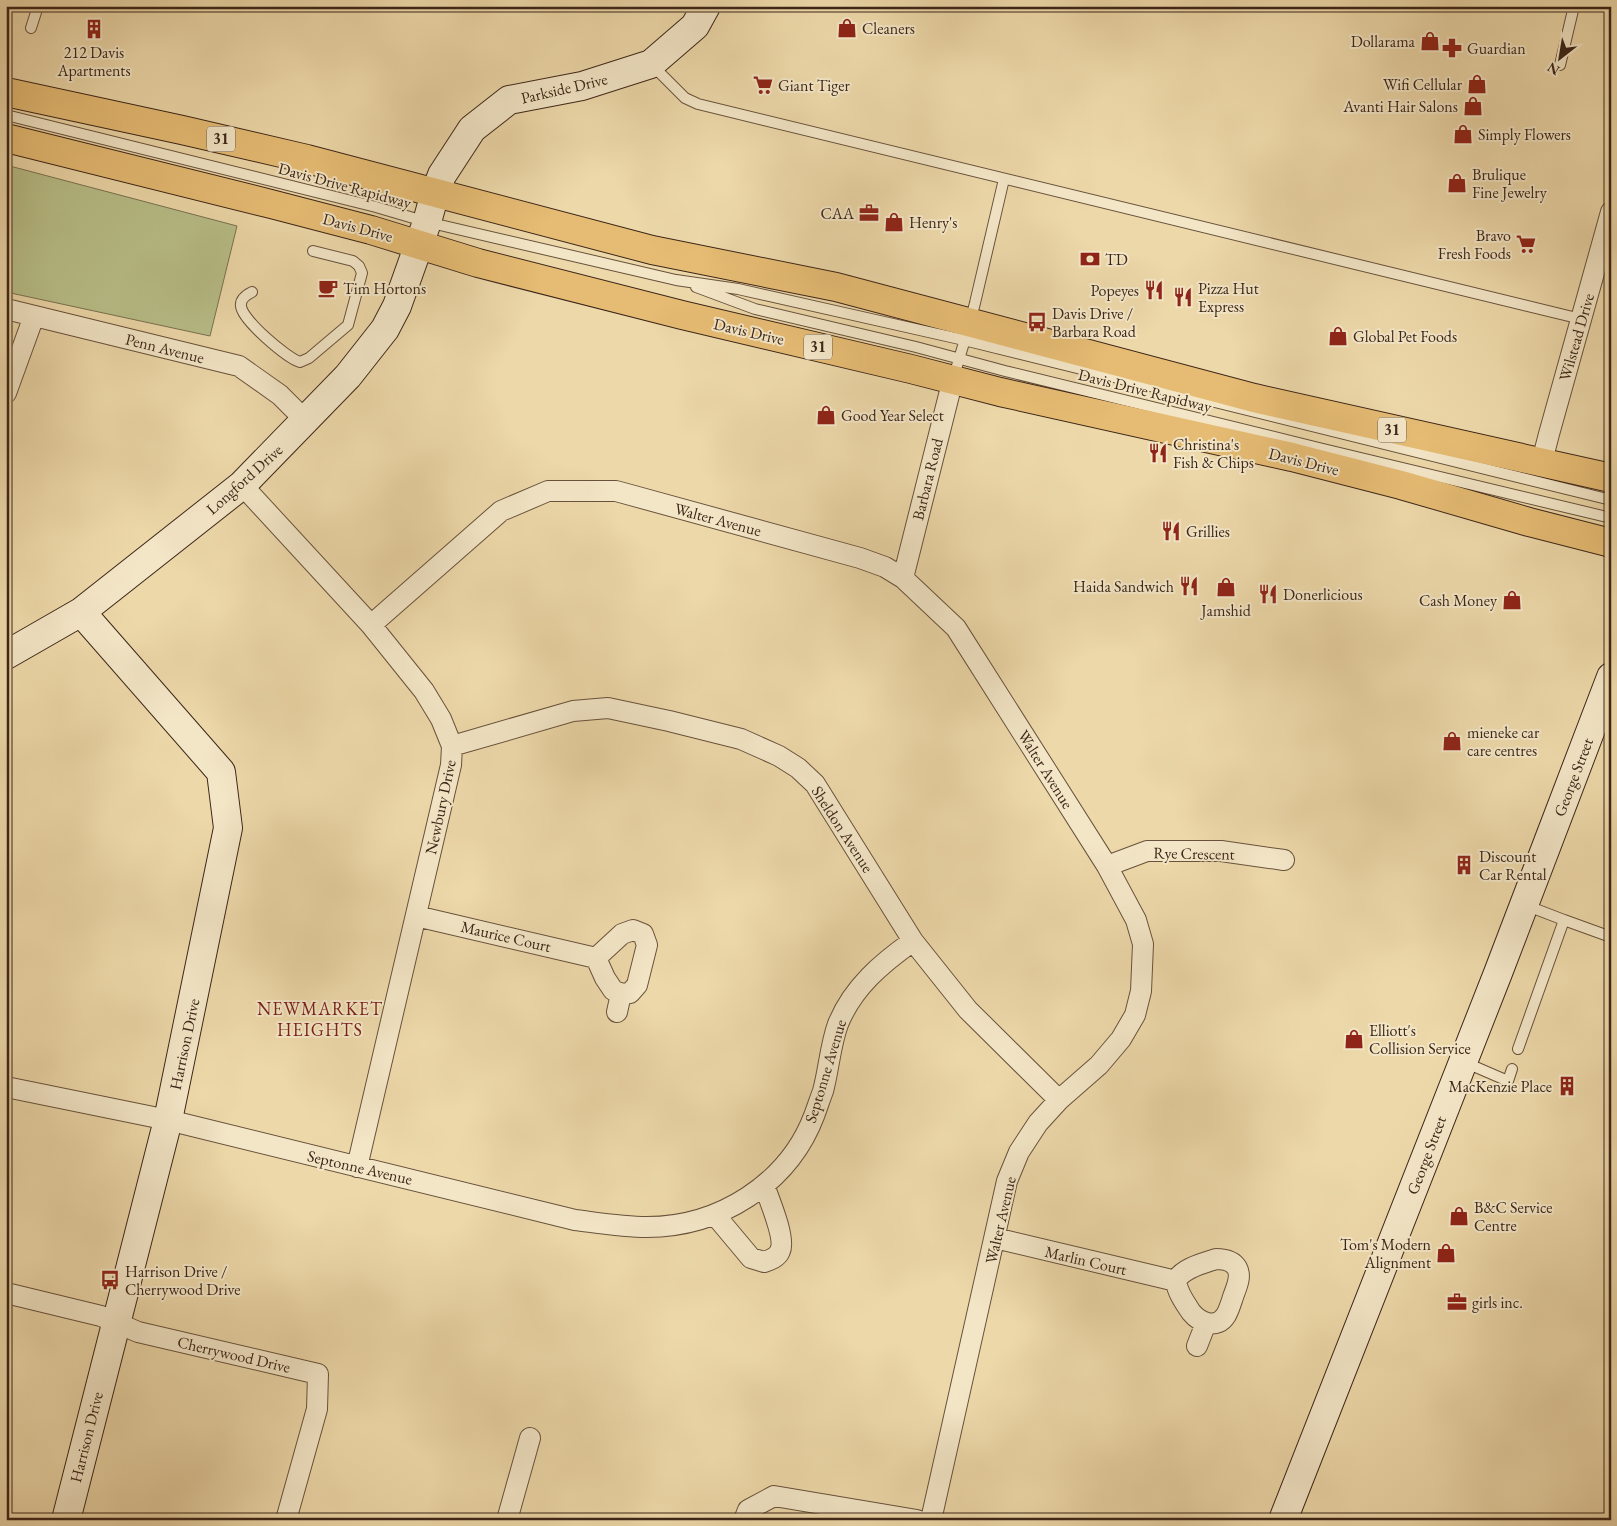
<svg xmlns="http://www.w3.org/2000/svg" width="1617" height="1526" viewBox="0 0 1617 1526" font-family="'EB Garamond',serif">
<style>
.green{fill:#b8bf89;stroke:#7a7250}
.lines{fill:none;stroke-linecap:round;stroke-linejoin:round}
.lane-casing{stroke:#68523c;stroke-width:12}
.street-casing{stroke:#68523c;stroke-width:22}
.secondary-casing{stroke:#3c2618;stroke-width:30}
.primary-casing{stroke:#3c2618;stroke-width:30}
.lane{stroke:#f3e6c7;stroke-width:10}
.street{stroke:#f3e6c7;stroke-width:20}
.secondary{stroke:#f3e6c7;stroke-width:28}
.primary{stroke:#e6bc74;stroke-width:28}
.labels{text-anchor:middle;stroke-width:4;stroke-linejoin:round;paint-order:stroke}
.shield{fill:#f3e6c7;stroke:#73604c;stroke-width:1}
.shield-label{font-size:15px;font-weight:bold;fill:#3c2618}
.poi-label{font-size:16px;fill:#3c2618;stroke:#f3e6c7;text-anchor:start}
.street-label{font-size:16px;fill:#3c2618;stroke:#f3e6c7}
.neighbourhood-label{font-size:18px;letter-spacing:1px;fill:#7a1f14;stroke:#f3e6c7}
</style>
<rect width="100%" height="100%" fill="#edd8a9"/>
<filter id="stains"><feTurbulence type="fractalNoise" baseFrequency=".004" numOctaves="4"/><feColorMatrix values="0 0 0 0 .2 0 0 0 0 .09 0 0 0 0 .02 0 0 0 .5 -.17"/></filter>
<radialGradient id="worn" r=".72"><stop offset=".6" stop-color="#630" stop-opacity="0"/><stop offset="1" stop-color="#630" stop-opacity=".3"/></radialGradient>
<path class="green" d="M6,165L237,226L210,336L6,292Z"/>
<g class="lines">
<defs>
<path id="lane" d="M31,28L38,6
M652,65L685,98L698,104L1581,319
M1560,65L1574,6
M6,115L376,207L427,222L676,280L738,289L964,340L1611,500
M696,287L755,309L916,347L1005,371L1319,448L1611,518
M252,292C246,295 240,299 241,306C242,320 287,358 300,362L309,358L348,325L362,273L359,266L353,261L313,251
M970,322L975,303L1004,179
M953,379L966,336
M1525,905L1564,920
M1518,1049L1564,920L1611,937
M1464,1062L1508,1081L1512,1069"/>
<path id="street" d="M6,309L239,366L280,395L306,421
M6,393L34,316
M1542,461L1549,434L1611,212
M242,485L371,625L424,691L441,719L452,746L451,765L357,1167
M903,578L953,379
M371,625L501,511L548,491H616L860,558L885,567L903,578L956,628L1107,866L1136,920L1143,944L1141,991L1135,1015L1121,1039L1099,1065L1059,1100L1038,1123L1019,1152L1007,1181L931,1520
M452,746L573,711L608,708L669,721L741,739L779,756L798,768L815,784L913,941L968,1010L1059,1100
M1107,866L1147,851H1221L1284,860
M416,916L596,958
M633,930L643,934L647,945L637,985L630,993L621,994L613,990L605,978L596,958L622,934Z
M617,1012L621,994
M6,1087L168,1120L575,1220C599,1223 623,1227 647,1227C719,1227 788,1184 814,1116C817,1108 820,1099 823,1091C829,1069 830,1046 838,1024C853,987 882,963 913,941
M715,1215L751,1258L764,1262C770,1260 777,1258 780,1251C786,1239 769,1199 764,1185
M995,1238L1176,1281
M1216,1259C1224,1259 1233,1261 1237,1268C1242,1277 1236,1288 1233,1297C1231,1303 1229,1310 1226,1315C1217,1330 1200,1323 1191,1312C1185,1303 1177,1292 1176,1281C1182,1268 1204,1263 1216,1259Z
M6,1293L101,1316L138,1332L318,1374L317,1409L286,1520
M1197,1346L1206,1323
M507,1520L530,1438
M744,1520L748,1510L774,1496L917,1520"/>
<path id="secondary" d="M6,655L81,612L242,485L348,376L385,329L397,306L427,222L435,193L442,175L472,129L509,100L582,86L651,64L695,26L706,6
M66,1520L168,1120L228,828L221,772L81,612
M1283,1520L1498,973L1611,677"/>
<path id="primary" d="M6,92L182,130L307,159L652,250L836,287L1254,398L1611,478
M6,138L271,204L371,230L478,263L682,315L911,369L1000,392L1292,457L1401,485L1529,522L1611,543"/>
</defs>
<use href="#lane" class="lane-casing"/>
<use href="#street" class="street-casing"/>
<use href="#secondary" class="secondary-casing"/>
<use href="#primary" class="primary-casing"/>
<use href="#lane" class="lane"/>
<use href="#street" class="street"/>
<use href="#secondary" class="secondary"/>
<use href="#primary" class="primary"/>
</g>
<defs>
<symbol id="shop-bare" viewBox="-9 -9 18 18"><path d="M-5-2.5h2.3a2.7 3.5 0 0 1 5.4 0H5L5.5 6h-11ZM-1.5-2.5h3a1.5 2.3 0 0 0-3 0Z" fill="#8f2418" stroke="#f3e6c7" stroke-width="2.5" paint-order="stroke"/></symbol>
<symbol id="building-bare" viewBox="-9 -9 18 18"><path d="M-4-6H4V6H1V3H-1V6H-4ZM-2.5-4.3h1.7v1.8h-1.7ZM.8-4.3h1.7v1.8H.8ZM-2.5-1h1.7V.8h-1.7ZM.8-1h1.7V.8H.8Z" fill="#8f2418" stroke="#f3e6c7" stroke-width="2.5" paint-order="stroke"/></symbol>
<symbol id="pharmacy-bare" viewBox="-9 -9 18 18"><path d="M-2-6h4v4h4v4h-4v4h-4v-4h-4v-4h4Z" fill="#8f2418" stroke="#f3e6c7" stroke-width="2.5" paint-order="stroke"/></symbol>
<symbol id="supermarket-bare" viewBox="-9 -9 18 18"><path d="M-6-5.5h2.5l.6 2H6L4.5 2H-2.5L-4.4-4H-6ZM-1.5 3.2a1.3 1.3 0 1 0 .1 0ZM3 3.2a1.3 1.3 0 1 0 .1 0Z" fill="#8f2418" stroke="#f3e6c7" stroke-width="2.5" paint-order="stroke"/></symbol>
<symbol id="office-bare" viewBox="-9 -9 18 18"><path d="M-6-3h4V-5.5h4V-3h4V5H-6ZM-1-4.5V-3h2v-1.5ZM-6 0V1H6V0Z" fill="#8f2418" stroke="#f3e6c7" stroke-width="2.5" paint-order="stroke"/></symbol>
<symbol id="bank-bare" viewBox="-9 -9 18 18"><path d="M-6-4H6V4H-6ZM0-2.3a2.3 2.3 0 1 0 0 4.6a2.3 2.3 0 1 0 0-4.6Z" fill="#8f2418" stroke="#f3e6c7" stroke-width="2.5" paint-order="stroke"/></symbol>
<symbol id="cafe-bare" viewBox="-9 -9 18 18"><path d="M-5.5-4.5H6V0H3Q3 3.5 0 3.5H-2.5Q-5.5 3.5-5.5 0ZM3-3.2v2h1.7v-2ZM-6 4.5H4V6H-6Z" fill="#8f2418" stroke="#f3e6c7" stroke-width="2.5" paint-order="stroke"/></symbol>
<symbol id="restaurant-bare" viewBox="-9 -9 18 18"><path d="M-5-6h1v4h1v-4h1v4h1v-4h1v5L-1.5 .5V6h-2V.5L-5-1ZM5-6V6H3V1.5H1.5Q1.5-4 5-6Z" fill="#8f2418" stroke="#f3e6c7" stroke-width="2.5" paint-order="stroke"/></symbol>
<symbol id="bus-bare" viewBox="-9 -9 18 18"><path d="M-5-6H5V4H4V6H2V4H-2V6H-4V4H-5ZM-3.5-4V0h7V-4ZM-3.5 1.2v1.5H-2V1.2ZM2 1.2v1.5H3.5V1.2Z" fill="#8f2418" stroke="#f3e6c7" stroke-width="2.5" paint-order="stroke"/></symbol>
</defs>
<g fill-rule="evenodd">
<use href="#shop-bare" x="833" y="14" width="28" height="28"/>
<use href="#building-bare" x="80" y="15" width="28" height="28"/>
<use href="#shop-bare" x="1416" y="27" width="28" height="28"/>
<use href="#pharmacy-bare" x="1438" y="34" width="28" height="28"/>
<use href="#shop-bare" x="1463" y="70" width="28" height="28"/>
<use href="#supermarket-bare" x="749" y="71" width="28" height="28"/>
<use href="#shop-bare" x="1459" y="92" width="28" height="28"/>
<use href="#shop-bare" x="1449" y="120" width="28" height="28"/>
<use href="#shop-bare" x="1443" y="169" width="28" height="28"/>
<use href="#office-bare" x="855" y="199" width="28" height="28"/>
<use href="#shop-bare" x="880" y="208" width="28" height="28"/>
<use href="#supermarket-bare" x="1512" y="230" width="28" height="28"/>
<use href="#bank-bare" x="1076" y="245" width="28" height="28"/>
<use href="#cafe-bare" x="314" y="274" width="28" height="28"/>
<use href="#restaurant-bare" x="1140" y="276" width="28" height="28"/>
<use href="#restaurant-bare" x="1169" y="283" width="28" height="28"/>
<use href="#bus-bare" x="1023" y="308" width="28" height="28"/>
<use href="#shop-bare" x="1324" y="322" width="28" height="28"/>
<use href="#shop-bare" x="812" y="401" width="28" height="28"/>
<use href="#restaurant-bare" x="1144" y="439" width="28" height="28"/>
<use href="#restaurant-bare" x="1157" y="517" width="28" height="28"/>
<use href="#restaurant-bare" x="1175" y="572" width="28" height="28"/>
<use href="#shop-bare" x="1212" y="573" width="28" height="28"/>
<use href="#restaurant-bare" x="1254" y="580" width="28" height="28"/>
<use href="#shop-bare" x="1498" y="586" width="28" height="28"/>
<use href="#shop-bare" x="1438" y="727" width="28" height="28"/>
<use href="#building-bare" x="1450" y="851" width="28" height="28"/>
<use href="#shop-bare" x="1340" y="1025" width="28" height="28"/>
<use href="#building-bare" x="1553" y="1072" width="28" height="28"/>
<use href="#shop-bare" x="1445" y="1202" width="28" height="28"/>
<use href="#shop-bare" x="1432" y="1239" width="28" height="28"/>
<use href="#bus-bare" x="96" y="1266" width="28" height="28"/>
<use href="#office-bare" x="1443" y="1288" width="28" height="28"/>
</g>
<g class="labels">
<g class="shield">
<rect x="207" y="126.5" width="28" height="25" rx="4"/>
<rect x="804" y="334.5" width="28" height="25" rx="4"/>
<rect x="1378" y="417.5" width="28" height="25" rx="4"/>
</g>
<g class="shield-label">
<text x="221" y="144">31</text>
<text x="818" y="352">31</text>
<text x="1392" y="435">31</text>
</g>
<g class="poi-label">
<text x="862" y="34">Cleaners</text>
<text x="1415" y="47" text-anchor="end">Dollarama</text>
<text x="1467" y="54">Guardian</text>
<text x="94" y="58" text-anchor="middle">212 Davis<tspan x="94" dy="18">Apartments</tspan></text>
<text x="1462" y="90" text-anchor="end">Wifi Cellular</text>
<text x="778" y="91">Giant Tiger</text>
<text x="1458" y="112" text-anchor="end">Avanti Hair Salons</text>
<text x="1478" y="140">Simply Flowers</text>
<text x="1472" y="180">Brulique<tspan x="1472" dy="18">Fine Jewelry</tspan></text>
<text x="854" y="219" text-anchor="end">CAA</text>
<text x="909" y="228">Henry's</text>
<text x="1511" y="241" text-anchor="end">Bravo<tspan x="1511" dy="18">Fresh Foods</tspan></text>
<text x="1105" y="265">TD</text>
<text x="343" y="294">Tim Hortons</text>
<text x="1198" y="294">Pizza Hut<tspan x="1198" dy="18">Express</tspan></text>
<text x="1139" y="296" text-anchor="end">Popeyes</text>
<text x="1052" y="319">Davis Drive /<tspan x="1052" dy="18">Barbara Road</tspan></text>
<text x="1353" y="342">Global Pet Foods</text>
<text x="841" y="421">Good Year Select</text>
<text x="1173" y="450">Christina's<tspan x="1173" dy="18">Fish &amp; Chips</tspan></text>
<text x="1186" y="537">Grillies</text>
<text x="1174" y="592" text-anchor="end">Haida Sandwich</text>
<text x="1283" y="600">Donerlicious</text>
<text x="1497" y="606" text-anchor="end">Cash Money</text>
<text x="1226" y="616" text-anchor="middle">Jamshid</text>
<text x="1467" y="738">mieneke car<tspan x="1467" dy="18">care centres</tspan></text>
<text x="1479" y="862">Discount<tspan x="1479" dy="18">Car Rental</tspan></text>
<text x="1369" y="1036">Elliott's<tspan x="1369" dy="18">Collision Service</tspan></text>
<text x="1552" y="1092" text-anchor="end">MacKenzie Place</text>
<text x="1474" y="1213">B&amp;C Service<tspan x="1474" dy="18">Centre</tspan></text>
<text x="1431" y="1250" text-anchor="end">Tom's Modern<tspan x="1431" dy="18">Alignment</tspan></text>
<text x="125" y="1277">Harrison Drive /<tspan x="125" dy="18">Cherrywood Drive</tspan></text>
<text x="1472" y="1308">girls inc.</text>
</g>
<g class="street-label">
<text transform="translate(564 88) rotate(-13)" y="6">Parkside Drive</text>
<text transform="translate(345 185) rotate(15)" y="6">Davis Drive Rapidway</text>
<text transform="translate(358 227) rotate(15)" y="6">Davis Drive</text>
<text transform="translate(749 331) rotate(13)" y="6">Davis Drive</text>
<text transform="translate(1576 337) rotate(-74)" y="6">Wilstead Drive</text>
<text transform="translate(165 348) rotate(14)" y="6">Penn Avenue</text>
<text transform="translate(1145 390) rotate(14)" y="6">Davis Drive Rapidway</text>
<text transform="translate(1304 461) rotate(14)" y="6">Davis Drive</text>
<text transform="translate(244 479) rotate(-42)" y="6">Longford Drive</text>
<text transform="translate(927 479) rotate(-76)" y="6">Barbara Road</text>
<text transform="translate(718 519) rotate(15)" y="6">Walter Avenue</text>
<text transform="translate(1046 769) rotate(58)" y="6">Walter Avenue</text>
<text transform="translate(1573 777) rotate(-69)" y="6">George Street</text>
<text transform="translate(440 807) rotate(-78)" y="6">Newbury Drive</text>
<text transform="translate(843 829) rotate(57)" y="6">Sheldon Avenue</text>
<text transform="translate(1194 853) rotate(1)" y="6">Rye Crescent</text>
<text transform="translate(506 936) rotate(13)" y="6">Maurice Court</text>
<text transform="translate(184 1044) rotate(-78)" y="6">Harrison Drive</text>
<text transform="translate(825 1071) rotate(-73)" y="6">Septonne Avenue</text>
<text transform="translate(1426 1155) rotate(-69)" y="6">George Street</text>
<text transform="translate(360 1167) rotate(13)" y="6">Septonne Avenue</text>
<text transform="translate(1000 1220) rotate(-77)" y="6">Walter Avenue</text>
<text transform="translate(1086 1260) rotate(13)" y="6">Marlin Court</text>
<text transform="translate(234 1354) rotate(13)" y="6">Cherrywood Drive</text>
<text transform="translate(86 1437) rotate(-76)" y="6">Harrison Drive</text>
</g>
<g class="neighbourhood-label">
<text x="320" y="1015">NEWMARKET<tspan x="320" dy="21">HEIGHTS</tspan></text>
</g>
</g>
<rect width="1617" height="1526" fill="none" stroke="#edd8a9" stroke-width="25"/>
<rect x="8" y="8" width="1602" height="1511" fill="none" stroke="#3c2618" stroke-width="2.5"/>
<rect x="12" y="12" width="1592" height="1501" fill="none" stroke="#3c2618"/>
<g transform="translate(1560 58) rotate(211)" stroke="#f3e6c7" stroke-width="4" paint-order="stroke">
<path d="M0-4L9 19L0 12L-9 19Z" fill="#3c2618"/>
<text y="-8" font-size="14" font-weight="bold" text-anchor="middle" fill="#3c2618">N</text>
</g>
<rect width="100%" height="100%" filter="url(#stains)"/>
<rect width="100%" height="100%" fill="url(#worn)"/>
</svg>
